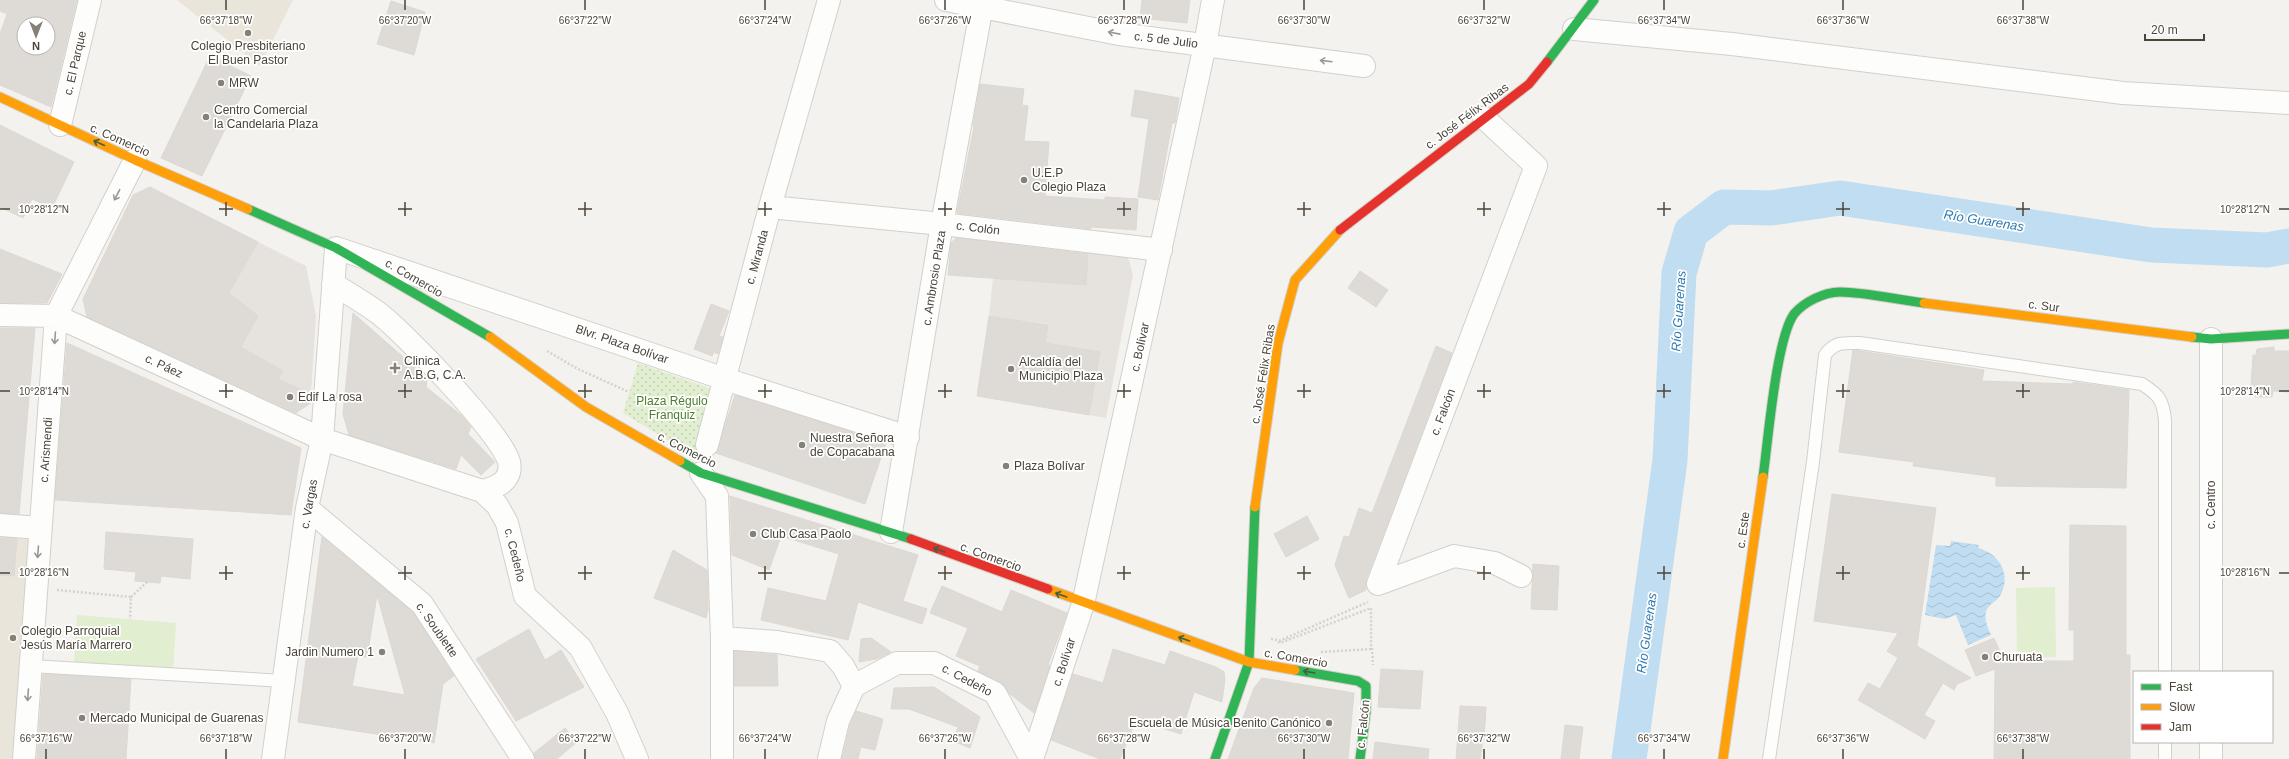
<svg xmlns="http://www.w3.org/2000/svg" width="2289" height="759" viewBox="0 0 2289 759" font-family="Arial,sans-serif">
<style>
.education{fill:#eae5da}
.grass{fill:#e1eecf}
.park{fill:url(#park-dots)}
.parking{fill:#e6e3df}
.water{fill:url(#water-waves)}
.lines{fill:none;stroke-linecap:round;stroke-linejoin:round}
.river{stroke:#c0ddf1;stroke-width:35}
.building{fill:#dedbd6;stroke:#dcd9d4;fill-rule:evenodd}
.lane-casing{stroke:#d2d0cb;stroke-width:14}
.street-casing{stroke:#d2d0cb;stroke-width:24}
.fast-casing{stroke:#d3cfc5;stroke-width:11}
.slow-casing{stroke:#d3cfc5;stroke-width:11}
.jam-casing{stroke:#d3cfc5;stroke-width:11}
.path{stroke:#d3d2cc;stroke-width:2.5;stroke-dasharray:2 2;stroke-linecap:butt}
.lane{stroke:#fdfdfc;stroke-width:12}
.street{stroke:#fdfdfc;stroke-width:22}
.fast{stroke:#30b455;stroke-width:9}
.slow{stroke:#ff9f0a;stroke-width:9}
.jam{stroke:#e5322d;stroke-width:9}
.oneway{stroke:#9b9791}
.oneway2{stroke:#446040}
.ticks{fill:none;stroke:#4b4439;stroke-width:1.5}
.poi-dot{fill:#868178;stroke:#fff;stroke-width:1.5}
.labels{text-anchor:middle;stroke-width:3.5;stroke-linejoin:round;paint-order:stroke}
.street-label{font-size:12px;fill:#4b4439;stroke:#fff}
.poi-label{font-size:12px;fill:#4b4439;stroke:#fff;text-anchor:start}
.park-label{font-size:12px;fill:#4a7f2a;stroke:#fff}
.water-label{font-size:13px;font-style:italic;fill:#2e7ab2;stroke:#fff}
.ticks-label{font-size:10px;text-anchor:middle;fill:#4b4439;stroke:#fff;stroke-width:3.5;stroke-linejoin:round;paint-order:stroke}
</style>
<defs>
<pattern id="park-dots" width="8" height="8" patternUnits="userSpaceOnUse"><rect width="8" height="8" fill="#e1eecf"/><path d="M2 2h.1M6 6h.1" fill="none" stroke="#c3cdb2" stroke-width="1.8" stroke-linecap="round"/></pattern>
<pattern id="water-waves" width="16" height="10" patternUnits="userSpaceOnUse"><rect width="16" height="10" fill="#c0ddf1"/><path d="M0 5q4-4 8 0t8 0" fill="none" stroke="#a6bfcf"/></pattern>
</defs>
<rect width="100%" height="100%" fill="#f4f2ee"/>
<path class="education" d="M177,0H293L260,66Z
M0,536L24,537L29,540L17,759H0Z"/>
<path class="grass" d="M2055,587L2056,657L2017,658L2016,588Z
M77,615L176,623L173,671L74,664Z"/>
<path class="park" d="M638,363L712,389L694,456L623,413Z"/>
<path class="parking" d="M258,242L306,266L316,316L311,394L278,379L282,371L241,347L258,316L229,294Z
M1088,250L1123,253L1129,260L1133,275L1106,418L1089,415L1100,352L1045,343L1048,324L989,316L993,278L1086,285Z"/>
<path class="water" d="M1951,541L1979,545L1978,548C2000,554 2012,575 2000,596C1996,602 1988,604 1986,612C1984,620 1988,628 1991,635L1968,645L1956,615L1945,619L1925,615L1936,545L1950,546Z"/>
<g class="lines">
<path class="river" d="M1629,759L1670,460L1679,273L1691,232L1724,207L1771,208L1840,198L2151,245L2267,250L2289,246"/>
</g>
<path class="building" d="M0,0H77L51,107L0,85V34L7,14L0,11ZM24,24H48V48H24Z
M1142,0H1190L1187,23L1140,18Z
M391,1L425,12L414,55L377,44Z
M210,56L251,76L202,176L161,158Z
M980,84L1024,89L1022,105L1028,106L1024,141L1049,142L1045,196L1105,200V197L1138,199L1136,230L1091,227V229L957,213L974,127L973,126Z
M1135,90L1179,98L1175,123H1172L1158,200L1138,197L1149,119L1131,116Z
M0,125L74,162L52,208L32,199L23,218L0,207Z
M150,187L258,242L229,293L258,316L241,347L283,371L278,379L313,395L312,402L296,413L87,317L83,299L133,195Z
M956,238L1088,254L1086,285L948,275L951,243Z
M0,249L62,274L47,303H0Z
M1360,271L1388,290L1376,307L1348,288Z
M711,304L729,311L719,336L723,337L718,354L714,352L712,356L694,349Z
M353,313L427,378L426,387L462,416L471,427L468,434L495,462L481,475L461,455L456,469L349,435L343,414Z
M989,316L1048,325L1045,343L1100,352L1089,415L977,396Z
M0,328H35L19,514L0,513Z
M67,343L301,448L291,515L55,500Z
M1436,346L1452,353L1366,580V590L1349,598L1335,565L1344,536L1349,537L1359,508L1372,513Z
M2274,347V351H2289V392L2273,391L2272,397H2255V386H2251L2253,355H2256L2257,349Z
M1853,350L1984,370L1982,381L2073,384V382L2129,390L2126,488L1996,486V477L1913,466L1914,462L1839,452Z
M735,395L886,443L865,504L716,453Z
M1832,494L1936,508L1917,646L1971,678L1957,684L1954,690L1943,683L1924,715L1935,721L1925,739L1858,700L1868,683L1880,689L1898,658L1887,651L1898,633L1814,621Z
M730,496L918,555L903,601L927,609L922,624L858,602L848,640L761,620L768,588L826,601L839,554L781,536L769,570L732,555Z
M1307,516L1319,539L1286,557L1274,534Z
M2070,525L2126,526V655H2130V759H1994L1995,669L1976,676L1965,650L1994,638L2004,661H2074V630H2069Z
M106,532L193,539L190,579L161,576L160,583L135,581L136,572L104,569Z
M322,537L413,612L454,676L443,684L434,743L298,722ZM377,595L405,695L352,686L358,656L367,657Z
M0,538L17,539L14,576L0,575Z
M673,550L707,570L708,610L706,618L654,598Z
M1533,564L1559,566L1557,610L1531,609Z
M942,586L1002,612L1011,590L1067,613L1048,665L1050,666L1034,713L1010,694L1001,682L978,671L980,666L956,656L968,628L930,613Z
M529,629L545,660L561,650L584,687L516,721L476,659Z
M871,638L891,652L877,659L859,662L861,639Z
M1113,649L1165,665L1170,651L1216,667L1224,672L1225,679L1222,702L1194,692L1181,734L1136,720L1120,759H1100L1051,740L1073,674L1103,683Z
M734,651L777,655L778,686H734Z
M1381,669L1423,671L1420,709L1378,707Z
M43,674L131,679L126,759H37Z
M1262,678L1354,693L1348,759H1228L1254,688Z
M934,687L980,717L970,748L953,741L958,727L909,709H891L894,688Z
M1460,706L1486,707L1484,740H1483L1480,759H1456Z
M856,711L883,719L875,750L861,747L858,759H842L850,725Z
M1565,725L1583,727L1579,759H1561Z
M565,728L577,742L557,759H535L534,753Z
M1375,742L1429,749L1428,759H1373Z"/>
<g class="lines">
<defs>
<path id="lane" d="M31,666L284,681
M2165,742V759
M1769,759L1813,462L1825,355C1835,341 1844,343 1860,343L2142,384C2159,395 2163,400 2165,420V672"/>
<path id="street" d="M946,0L1119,34L1364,66
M1574,29L1732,44L2123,93L2289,103
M1484,118L1536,166L1378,584L1454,556L1495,563L1521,576
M60,125L90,0
M770,207L942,224L1161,250
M333,284C348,293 363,302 377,312C403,331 501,433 509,462C513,481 496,488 482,491
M0,315L56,316L322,439L482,491L497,505L507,523L525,596L580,647L617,713L637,759
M2211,339V672
M707,445L770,207L829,0
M701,473L717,496L722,638L777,642L830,651L843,666L854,686
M307,508L422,604L523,759
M0,525L40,528
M891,532L942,224L983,0
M722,638V757
M2211,742V759
M24,759L56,316L135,160
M273,759L307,508L322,439L336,248L725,379L908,437
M829,759L838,721L854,686L897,663H934L995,693L1031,759
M1032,759L1083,604L1205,45L1213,0"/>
<path id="fast" d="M1547,62L1594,0
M248,209L336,248L490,337
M2192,337L2211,339L2289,334
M680,461L701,473L911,539
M1763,477C1768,442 1776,339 1794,314C1804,302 1824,292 1840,292C1864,292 1899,300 1924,303
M1295,670L1358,681L1366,686V712L1360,759
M1215,759L1249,662L1255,507"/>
<path id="slow" d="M0,97L135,160L248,209
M1924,303L2192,337
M490,337L586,407L680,461
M1255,507L1278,343L1295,280L1340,230
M1048,589L1249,662L1295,670
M1723,759L1763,477"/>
<path id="jam" d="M1340,230L1529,84L1547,62
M911,539L1048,589"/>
</defs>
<use href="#lane" class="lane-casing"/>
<use href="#street" class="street-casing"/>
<use href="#fast" class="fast-casing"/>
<use href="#slow" class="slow-casing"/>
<use href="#jam" class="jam-casing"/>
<path class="path" d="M547,351L578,369L629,392
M57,590L131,597L130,619
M131,597L147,582
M1271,639L1277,640L1280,643L1371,608V649
M1279,641L1368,602
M1372,648L1373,665
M1321,652L1372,649"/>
<use href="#lane" class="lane"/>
<use href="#street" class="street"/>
<use href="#fast" class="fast"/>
<use href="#slow" class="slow"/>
<use href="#jam" class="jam"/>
</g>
<defs><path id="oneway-shaft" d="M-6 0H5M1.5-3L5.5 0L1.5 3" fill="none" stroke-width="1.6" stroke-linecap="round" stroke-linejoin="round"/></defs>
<g class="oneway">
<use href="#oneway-shaft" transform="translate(1114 33) rotate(-169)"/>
<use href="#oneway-shaft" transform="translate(1326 61) rotate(-173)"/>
<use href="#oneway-shaft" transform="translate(117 195) rotate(117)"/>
<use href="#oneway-shaft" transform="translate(55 338) rotate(94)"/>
<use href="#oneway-shaft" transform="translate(38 552) rotate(94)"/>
<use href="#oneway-shaft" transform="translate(28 695) rotate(94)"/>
</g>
<g class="oneway2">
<use href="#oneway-shaft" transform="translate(99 143) rotate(-155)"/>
<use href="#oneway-shaft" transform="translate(939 550) rotate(-160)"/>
<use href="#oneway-shaft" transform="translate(1061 595) rotate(-160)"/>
<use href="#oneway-shaft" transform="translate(1184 639) rotate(-161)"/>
<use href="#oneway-shaft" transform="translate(1309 672) rotate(-170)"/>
</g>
<path class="ticks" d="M226,0V10M405,0V10M585,0V10M765,0V10M945,0V10M1124,0V10M1304,0V10M1484,0V10M1664,0V10M1843,0V10M2023,0V10M226,202V216M405,202V216M585,202V216M765,202V216M945,202V216M1124,202V216M1304,202V216M1484,202V216M1664,202V216M1843,202V216M2023,202V216M0,209H10M219,209H233M398,209H412M578,209H592M758,209H772M938,209H952M1117,209H1131M1297,209H1311M1477,209H1491M1657,209H1671M1836,209H1850M2016,209H2030M2279,209H2289M226,384V398M405,384V398M585,384V398M765,384V398M945,384V398M1124,384V398M1304,384V398M1484,384V398M1664,384V398M1843,384V398M2023,384V398M0,391H10M219,391H233M398,391H412M578,391H592M758,391H772M938,391H952M1117,391H1131M1297,391H1311M1477,391H1491M1657,391H1671M1836,391H1850M2016,391H2030M2279,391H2289M226,566V580M405,566V580M585,566V580M765,566V580M945,566V580M1124,566V580M1304,566V580M1484,566V580M1664,566V580M1843,566V580M2023,566V580M0,573H10M219,573H233M398,573H412M578,573H592M758,573H772M938,573H952M1117,573H1131M1297,573H1311M1477,573H1491M1657,573H1671M1836,573H1850M2016,573H2030M2279,573H2289M46,749V759M226,749V759M405,749V759M585,749V759M765,749V759M945,749V759M1124,749V759M1304,749V759M1484,749V759M1664,749V759M1843,749V759M2023,749V759"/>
<g class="poi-dot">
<circle cx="248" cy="33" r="4"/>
<circle cx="221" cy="83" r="4"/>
<circle cx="206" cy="117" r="4"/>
<circle cx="1024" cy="180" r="4"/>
<path d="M393 362h4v4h4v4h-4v4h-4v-4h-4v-4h4z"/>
<circle cx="1011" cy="369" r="4"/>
<circle cx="290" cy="397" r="4"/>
<circle cx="802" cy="445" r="4"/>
<circle cx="1006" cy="466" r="4"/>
<circle cx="753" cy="534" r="4"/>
<circle cx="13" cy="638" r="4"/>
<circle cx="382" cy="652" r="4"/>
<circle cx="1985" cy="657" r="4"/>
<circle cx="82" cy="718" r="4"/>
<circle cx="1329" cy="723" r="4"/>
</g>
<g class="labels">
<g class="street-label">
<text transform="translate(1166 40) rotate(7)" y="4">c. 5 de Julio</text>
<text transform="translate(75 63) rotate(-77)" y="4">c. El Parque</text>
<text transform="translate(1467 116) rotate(-37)" y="4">c. José Félix Ribas</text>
<text transform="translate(120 140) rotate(24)" y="4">c. Comercio</text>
<text transform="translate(978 228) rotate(7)" y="4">c. Colón</text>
<text transform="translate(757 257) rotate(-75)" y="4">c. Miranda</text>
<text transform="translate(414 278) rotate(30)" y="4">c. Comercio</text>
<text transform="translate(934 278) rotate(-81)" y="4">c. Ambrosio Plaza</text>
<text transform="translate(2044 306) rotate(7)" y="4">c. Sur</text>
<text transform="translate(622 344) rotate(19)" y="4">Blvr. Plaza Bolívar</text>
<text transform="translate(1140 347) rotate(-78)" y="4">c. Bolívar</text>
<text transform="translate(164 366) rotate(25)" y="4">c. Páez</text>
<text transform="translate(1263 374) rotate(-81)" y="4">c. José Félix Ribas</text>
<text transform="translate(1443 412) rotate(-69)" y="4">c. Falcón</text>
<text transform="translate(46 450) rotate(-86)" y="4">c. Arismendi</text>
<text transform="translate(687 450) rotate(27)" y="4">c. Comercio</text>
<text transform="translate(309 504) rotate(-80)" y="4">c. Vargas</text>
<text transform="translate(2211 505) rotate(-90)" y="4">c. Centro</text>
<text transform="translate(1743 530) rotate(-82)" y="4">c. Este</text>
<text transform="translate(515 555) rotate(76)" y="4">c. Cedeño</text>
<text transform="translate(991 557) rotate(20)" y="4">c. Comercio</text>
<text transform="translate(437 630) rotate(55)" y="4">c. Soublette</text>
<text transform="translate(1296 658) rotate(10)" y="4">c. Comercio</text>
<text transform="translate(1064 662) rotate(-72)" y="4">c. Bolívar</text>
<text transform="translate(967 680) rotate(28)" y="4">c. Cedeño</text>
<text transform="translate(1363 724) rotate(-84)" y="4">c. Falcón</text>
</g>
<g class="poi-label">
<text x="248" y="50" text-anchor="middle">Colegio Presbiteriano<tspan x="248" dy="14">El Buen Pastor</tspan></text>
<text x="229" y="87">MRW</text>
<text x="214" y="114">Centro Comercial<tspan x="214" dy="14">la Candelaria Plaza</tspan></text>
<text x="1032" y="177">U.E.P<tspan x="1032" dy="14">Colegio Plaza</tspan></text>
<text x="404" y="365">Clinica<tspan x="404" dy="14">A.B.G, C.A.</tspan></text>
<text x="1019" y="366">Alcaldía del<tspan x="1019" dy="14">Municipio Plaza</tspan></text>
<text x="298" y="401">Edif La rosa</text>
<text x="810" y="442">Nuestra Señora<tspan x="810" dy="14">de Copacabana</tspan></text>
<text x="1014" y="470">Plaza Bolívar</text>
<text x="761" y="538">Club Casa Paolo</text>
<text x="21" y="635">Colegio Parroquial<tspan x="21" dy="14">Jesús María Marrero</tspan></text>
<text x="374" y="656" text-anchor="end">Jardin Numero 1</text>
<text x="1993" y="661">Churuata</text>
<text x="90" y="722">Mercado Municipal de Guarenas</text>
<text x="1321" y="727" text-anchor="end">Escuela de Música Benito Canónico</text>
</g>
<g class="park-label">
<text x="672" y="405">Plaza Régulo<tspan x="672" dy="14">Franquiz</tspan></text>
</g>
<g class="water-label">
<text transform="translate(1984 220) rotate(9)" y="5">Río Guarenas</text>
<text transform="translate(1678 311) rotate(-86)" y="5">Río Guarenas</text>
<text transform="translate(1646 633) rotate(-82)" y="5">Río Guarenas</text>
</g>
</g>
<g class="ticks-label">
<text x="226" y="24">66°37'18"W</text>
<text x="405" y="24">66°37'20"W</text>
<text x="585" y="24">66°37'22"W</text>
<text x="765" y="24">66°37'24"W</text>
<text x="945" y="24">66°37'26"W</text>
<text x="1124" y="24">66°37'28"W</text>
<text x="1304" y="24">66°37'30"W</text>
<text x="1484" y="24">66°37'32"W</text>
<text x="1664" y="24">66°37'34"W</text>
<text x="1843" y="24">66°37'36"W</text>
<text x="2023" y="24">66°37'38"W</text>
<text x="2245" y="213">10°28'12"N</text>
<text x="44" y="213">10°28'12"N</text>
<text x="2245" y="395">10°28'14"N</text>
<text x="44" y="395">10°28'14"N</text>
<text x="2245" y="576">10°28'16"N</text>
<text x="44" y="576">10°28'16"N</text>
<text x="46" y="742">66°37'16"W</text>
<text x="226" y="742">66°37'18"W</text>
<text x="405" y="742">66°37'20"W</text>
<text x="585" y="742">66°37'22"W</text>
<text x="765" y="742">66°37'24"W</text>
<text x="945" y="742">66°37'26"W</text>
<text x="1124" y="742">66°37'28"W</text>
<text x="1304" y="742">66°37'30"W</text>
<text x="1484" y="742">66°37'32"W</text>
<text x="1664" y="742">66°37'34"W</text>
<text x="1843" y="742">66°37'36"W</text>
<text x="2023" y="742">66°37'38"W</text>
</g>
<rect x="2133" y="671" width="140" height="72" fill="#ffffff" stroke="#b7b4b0"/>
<rect x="2141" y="684" width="20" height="6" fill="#30b455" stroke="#b7b4b0"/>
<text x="2169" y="691" font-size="12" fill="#4b4439">Fast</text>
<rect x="2141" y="704" width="20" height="6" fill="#ff9f0a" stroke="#b7b4b0"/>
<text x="2169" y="711" font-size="12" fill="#4b4439">Slow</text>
<rect x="2141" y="724" width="20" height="6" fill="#e5322d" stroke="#b7b4b0"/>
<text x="2169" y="731" font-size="12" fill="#4b4439">Jam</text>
<g transform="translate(36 36) rotate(180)"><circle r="19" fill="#ffffff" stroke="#b7b4b0"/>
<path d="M0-3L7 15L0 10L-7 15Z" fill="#868178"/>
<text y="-6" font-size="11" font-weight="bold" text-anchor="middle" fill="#4b4439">N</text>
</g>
<path d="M2145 34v6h59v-6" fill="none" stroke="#4b4439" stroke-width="2"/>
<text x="2151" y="34" font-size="12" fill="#4b4439" stroke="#ffffff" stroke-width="3" paint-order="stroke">20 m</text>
</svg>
